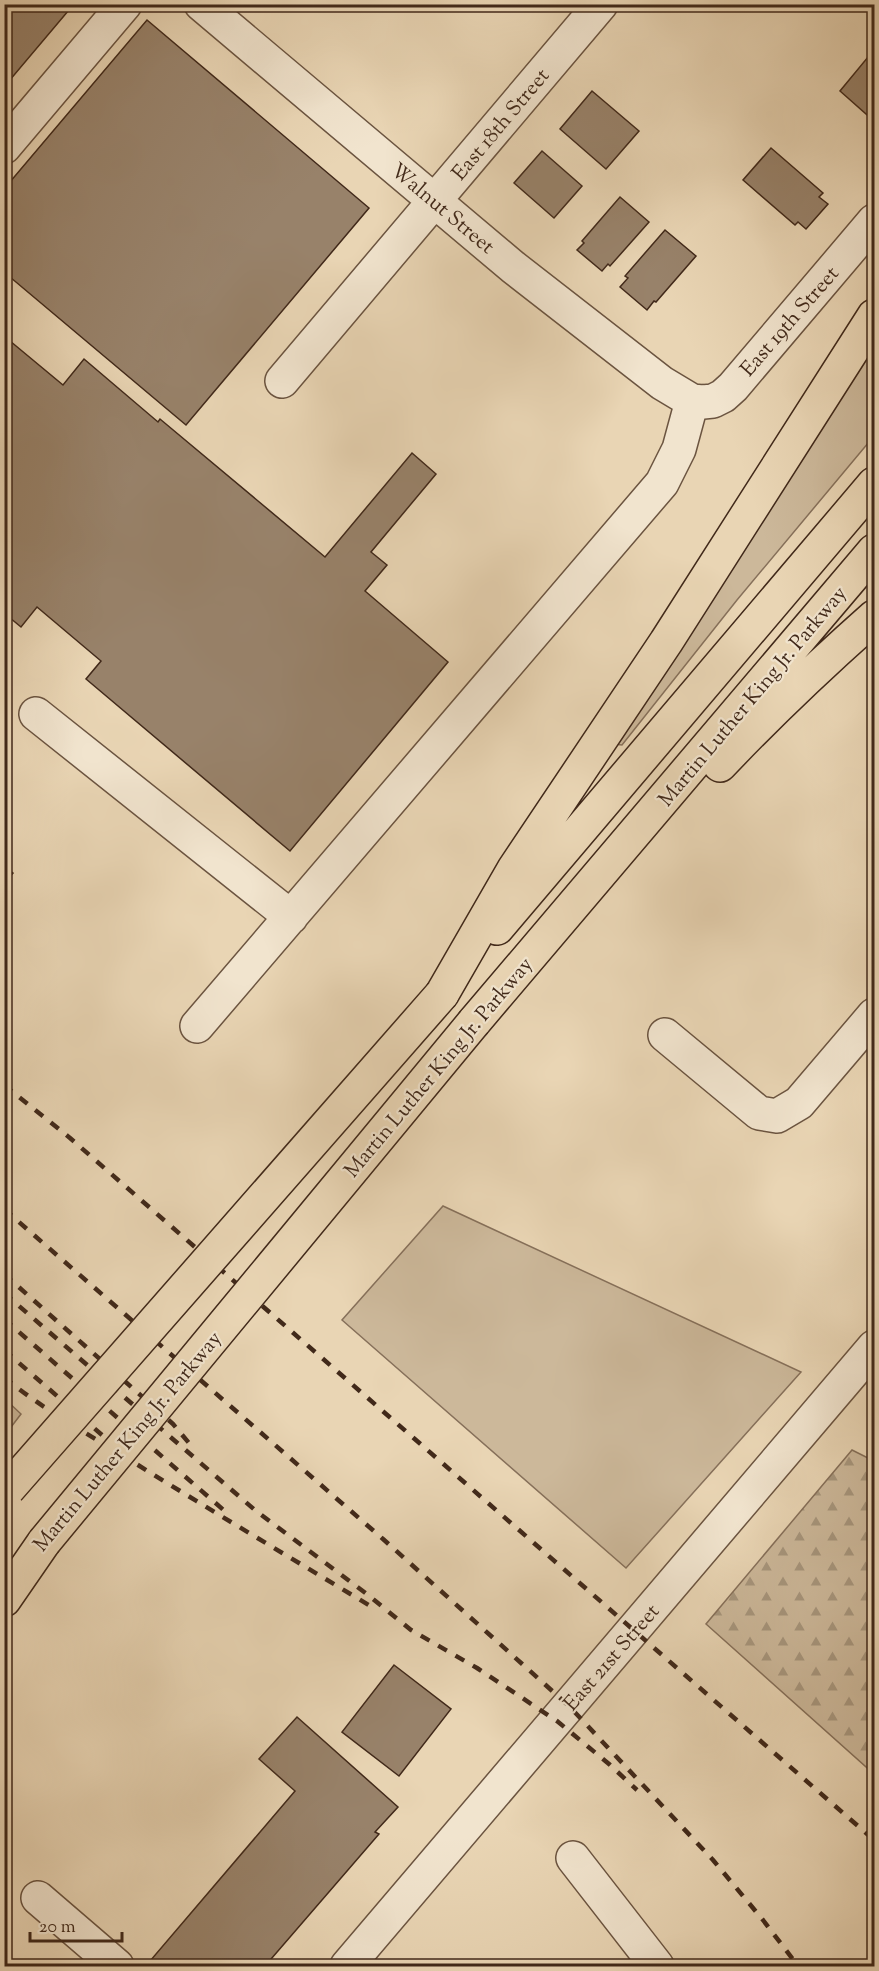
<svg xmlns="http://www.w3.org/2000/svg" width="879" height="1971" viewBox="0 0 879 1971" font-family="'Sorts Mill Goudy',serif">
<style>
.grass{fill:#ccb89a;stroke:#86705a;stroke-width:1.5}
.forest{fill:url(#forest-firs);stroke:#86705a;stroke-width:1.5}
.building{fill:#98826a;stroke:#41291a;stroke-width:1.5}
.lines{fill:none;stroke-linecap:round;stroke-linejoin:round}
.minor-casing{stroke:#6b5440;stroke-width:36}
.highway-casing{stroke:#41291a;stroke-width:36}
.minor{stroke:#f1e4ce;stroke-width:33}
.highway{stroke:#e9d5b4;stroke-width:33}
.rail{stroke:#41291a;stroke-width:4.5;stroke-dasharray:10 10;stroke-linecap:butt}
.highway-bridge-casing{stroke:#41291a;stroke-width:36;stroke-linecap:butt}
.highway-bridge{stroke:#e9d5b4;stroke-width:33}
.labels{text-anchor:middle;stroke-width:4.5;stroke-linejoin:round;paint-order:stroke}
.street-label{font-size:21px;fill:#41291a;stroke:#f1e4ce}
</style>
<defs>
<pattern id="forest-firs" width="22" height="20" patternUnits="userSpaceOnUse" patternTransform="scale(1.5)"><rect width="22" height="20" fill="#ccb89a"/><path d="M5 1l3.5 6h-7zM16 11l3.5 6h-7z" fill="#a7967d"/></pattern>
</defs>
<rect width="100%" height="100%" fill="#e9d5b4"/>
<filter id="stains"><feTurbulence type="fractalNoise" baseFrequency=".00333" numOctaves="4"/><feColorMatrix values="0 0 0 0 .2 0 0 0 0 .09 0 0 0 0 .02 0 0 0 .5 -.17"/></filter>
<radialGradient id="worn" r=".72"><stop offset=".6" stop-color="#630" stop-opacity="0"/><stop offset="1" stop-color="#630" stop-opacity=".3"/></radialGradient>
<path class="grass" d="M874,341V436L737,600L622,745L612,744Z
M443,1206L801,1372L626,1568L342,1320Z
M5,1399L21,1414L5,1435Z"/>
<path class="forest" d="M852,1450L874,1461V1774L706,1624Z"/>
<path class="building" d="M4,4H74L4,87Z
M147,20L369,208L186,425L4,272V189Z
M868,57L874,63V121L840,91Z
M592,91L639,131L606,169L560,129Z
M771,148L823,193L819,197L828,204L806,229L798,222L795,225L743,180Z
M542,151L582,186L554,218L514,183Z
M620,197L649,222L610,266L608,264L602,271L577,250L584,243L582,241Z
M665,230L696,256L656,302L654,301L647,310L620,287L628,278L625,276Z
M4,336L63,385L84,359L158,422L160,419L325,557L412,453L436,474L371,552L387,565L365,591L448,662L290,851L86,679L101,661L37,607L21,627L4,613Z
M4,866L13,873L4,883Z
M394,1665L451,1709L399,1776L342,1732Z
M297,1717L398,1807L375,1832L379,1834L265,1966H157L150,1961L295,1791L259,1759Z"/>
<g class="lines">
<defs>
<path id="minor" d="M201,4L513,267L662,383L692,401L703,402L713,401L723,396L733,387L874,221
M4,147L125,4
M282,381L601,4
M36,714L291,917
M197,1026L662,483L679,449L692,401
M665,1035L759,1113L777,1116L799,1103L874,1015
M573,1858L657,1966
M38,1898L117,1966
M347,1966L874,1347"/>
<path id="highway" d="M720,765C769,713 821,664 874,617
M497,928L874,484
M442,994L514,869L666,642L874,316
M474,1022L874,551
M4,1600L44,1542"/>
</defs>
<use href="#minor" class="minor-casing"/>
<use href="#highway" class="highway-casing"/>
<use href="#minor" class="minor"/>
<use href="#highway" class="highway"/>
<path class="rail" d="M4,1085L70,1138L874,1840
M4,1209L383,1539L569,1706L713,1860L763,1920L798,1966
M4,1274L173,1424L194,1449
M4,1293L256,1511L368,1595L411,1630L477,1668L557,1721L609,1764L637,1790
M4,1319L227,1513
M4,1350L102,1435
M4,1377C42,1409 88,1434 130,1460C210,1510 291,1558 372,1607"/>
<defs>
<path id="highway-bridge" d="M8,1489L442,994
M44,1542L474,1022"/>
</defs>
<use href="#highway-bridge" class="highway-bridge-casing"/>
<use href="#highway-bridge" class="highway-bridge"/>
</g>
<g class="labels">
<g class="street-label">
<text transform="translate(500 124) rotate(-50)" y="7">East 18th Street</text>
<text transform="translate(443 208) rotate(40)" y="7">Walnut Street</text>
<text transform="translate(789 321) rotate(-49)" y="7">East 19th Street</text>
<text transform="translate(752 696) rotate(-50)" y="7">Martin Luther King Jr. Parkway</text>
<text transform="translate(438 1067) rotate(-50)" y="7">Martin Luther King Jr. Parkway</text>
<text transform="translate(127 1441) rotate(-50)" y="7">Martin Luther King Jr. Parkway</text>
<text transform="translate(611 1657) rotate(-49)" y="7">East 21st Street</text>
</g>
</g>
<rect width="879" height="1971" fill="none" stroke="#e9d5b4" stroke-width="24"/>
<rect x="6" y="6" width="867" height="1959" fill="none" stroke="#41291a" stroke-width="3"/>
<rect x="12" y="12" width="855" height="1947" fill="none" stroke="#41291a" stroke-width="1.5"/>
<path d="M30 1932v9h92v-9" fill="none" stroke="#41291a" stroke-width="3"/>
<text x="39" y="1932" font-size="18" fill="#41291a" stroke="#f1e4ce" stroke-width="4.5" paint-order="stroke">20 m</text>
<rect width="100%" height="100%" filter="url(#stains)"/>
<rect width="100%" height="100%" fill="url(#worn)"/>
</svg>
